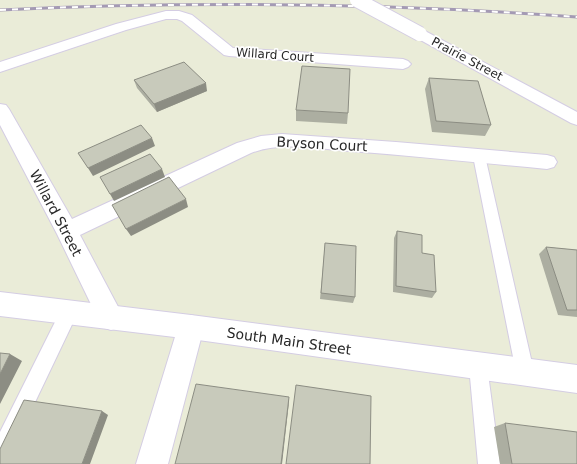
<svg xmlns="http://www.w3.org/2000/svg" width="577" height="464" viewBox="0 0 577 464" font-family="'DejaVu Sans',sans-serif">
<style>
.lines{fill:none;stroke-linecap:round;stroke-linejoin:round}
.lane-casing{stroke:#d4cde3;stroke-width:2}
.street-casing{stroke:#d4cde3;stroke-width:2}
.secondary-casing{stroke:#d4cde3;stroke-width:2}
.lane{fill:#fff;fill-rule:evenodd}
.street{fill:#fff;fill-rule:evenodd}
.secondary{fill:#fff;fill-rule:evenodd}
.rail-casing{stroke:#a49ab4;stroke-width:3}
.rail{stroke:#fff;stroke-width:2;stroke-dasharray:6;stroke-linecap:butt}
.secondary-bridge-casing{stroke:#d4cde3;stroke-width:16;stroke-linecap:butt}
.secondary-bridge{stroke:#fff;stroke-width:14}
.wall{fill:#acaea1}
.shaded-wall{fill:#8c8d83}
.building{fill:#c8cabb;stroke:#8c8d83}
.labels{text-anchor:middle;stroke-width:3.5;stroke-linejoin:round;paint-order:stroke}
.far-street-label{font-size:12px;fill:#282828;stroke:#fff}
.street-label{font-size:14px;fill:#282828;stroke:#fff}
</style>
<rect width="100%" height="100%" fill="#eaecd8"/>
<g class="lines">
<defs>
<path id="lane" d="M479,151L484,153L485,156L534,372L532,379L525,381L518,379L516,372L473,156L474,153Z
M69,304L75,306L78,312L7,461L0,464V432L63,306Z
M478,357L485,359L487,366L500,464H478L469,366L471,359Z"/>
<path id="street" d="M166,11H179L192,15L233,48L403,59L408,61L411,64L408,67L403,69L229,56L224,55L182,21L177,19H166L126,30L0,72V62L116,24Z
M0,104L6,105L9,109L72,219L237,143L261,136L282,134L396,142L547,155L554,157L557,162L554,167L547,169C481,163 416,156 350,151C317,149 282,141 251,153L80,235L124,318L120,327L111,330L102,327L57,234L0,125Z
M191,315L200,318L204,327L168,464H136L178,327L182,318Z"/>
<path id="secondary" d="M420,30L425,31L577,112V125L571,123L415,37L413,34L415,31Z
M0,292L191,315L577,365V393L191,339L0,316Z"/>
</defs>
<use href="#lane" class="lane-casing"/>
<use href="#street" class="street-casing"/>
<use href="#secondary" class="secondary-casing"/>
<use href="#lane" class="lane"/>
<use href="#street" class="street"/>
<use href="#secondary" class="secondary"/>
<defs>
<path id="rail" d="M0,10C193,1 385,3 577,17"/>
</defs>
<use href="#rail" class="rail-casing"/>
<use href="#rail" class="rail"/>
<defs>
<path id="secondary-bridge" d="M357,0L420,34"/>
</defs>
<use href="#secondary-bridge" class="secondary-bridge-casing"/>
<use href="#secondary-bridge" class="secondary-bridge"/>
</g>
<path class="wall" d="M429,78L491,125L485,136L432,132L425,89Z
M134,80L207,91L157,112L137,88Z
M296,110L348,113L347,124L296,121Z
M397,231L422,253L436,292L432,298L393,292L394,238Z
M325,243L355,297L353,303L320,299Z
M546,247L577,250V317L558,315L539,254Z
M505,423L577,464H500L494,427Z"/>
<path class="shaded-wall" d="M206,83L207,91L157,112L154,104Z
M152,138L155,146L93,176L88,168Z
M162,169L165,177L114,201L110,194Z
M186,199L188,207L131,236L126,229Z
M10,354L22,361L0,404V374Z
M289,397V402L282,464H281Z
M102,411L108,415L90,464H82Z"/>
<path class="building" d="M184,62L206,83L154,104L134,80Z
M302,66L350,69L348,113L296,110Z
M429,78L478,81L491,125L436,121Z
M141,125L152,138L88,168L78,153Z
M150,154L162,169L110,194L100,177Z
M169,177L186,199L126,229L112,205Z
M397,231L422,235V253L434,255L436,292L396,286Z
M325,243L356,246L355,297L321,293Z
M546,247L577,250V310H567Z
M0,353L10,354L0,374Z
M196,384L289,397L281,464H175Z
M296,385L371,396L370,464H286Z
M24,400L102,411L82,464H0V449Z
M505,423L577,432V464H512Z"/>
<g class="labels">
<g class="far-street-label">
<text transform="translate(275 55) rotate(4)" y="4">Willard Court</text>
<text transform="translate(467 59) rotate(28)" y="4">Prairie Street</text>
</g>
<g class="street-label">
<text transform="translate(322 144) rotate(3)" y="5">Bryson Court</text>
<text transform="translate(56 213) rotate(62)" y="5">Willard Street</text>
<text transform="translate(289 341) rotate(8)" y="5">South Main Street</text>
</g>
</g>
</svg>
